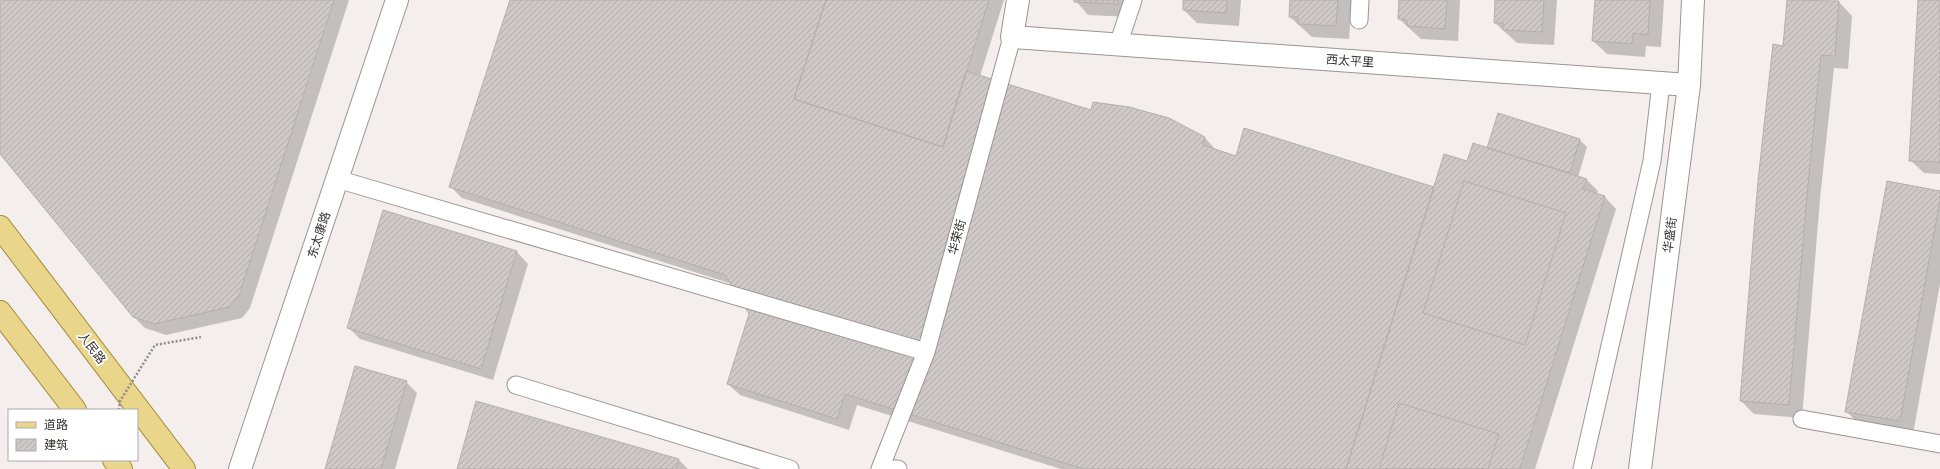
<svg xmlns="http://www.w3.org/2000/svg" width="1940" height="469" viewBox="0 0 1940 469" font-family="'Fira Sans','Noto Sans SC',sans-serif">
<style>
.shadow{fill:#0003}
.building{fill:url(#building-hatch);stroke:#b4afad}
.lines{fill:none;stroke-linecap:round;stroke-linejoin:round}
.lane-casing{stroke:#9a9592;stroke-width:19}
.street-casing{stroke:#9a9592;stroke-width:24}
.secondary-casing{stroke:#9a9592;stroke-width:24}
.primary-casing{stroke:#a08a39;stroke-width:24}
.lane{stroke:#fff;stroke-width:17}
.street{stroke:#fff;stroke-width:22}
.secondary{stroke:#fff;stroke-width:22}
.primary{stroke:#ead68b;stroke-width:22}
.path-bridge{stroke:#8f8b89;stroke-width:2.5;stroke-dasharray:2 2;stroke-linecap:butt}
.labels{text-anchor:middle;stroke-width:3.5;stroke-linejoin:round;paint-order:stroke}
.street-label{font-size:12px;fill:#32302f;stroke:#fff}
</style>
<defs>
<pattern id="building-hatch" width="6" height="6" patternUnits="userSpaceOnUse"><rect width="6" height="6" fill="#cec8c6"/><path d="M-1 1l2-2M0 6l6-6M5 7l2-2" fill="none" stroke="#b1acaa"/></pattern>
</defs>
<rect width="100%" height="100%" fill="#f4efec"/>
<path class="shadow" d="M0,0H349L250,308L242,318L166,335L145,328L133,316L0,152Z
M511,0H1004L980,76L1092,112L1168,119L1205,138L1216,150L1236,157L1434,189L1487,149L1580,140L1587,147L1578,177L1586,179L1598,191L1596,195L1605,197L1616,209L1535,469H1061L857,405L849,430L740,395L728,384L750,314L732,284L462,198L451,187L509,2Z
M1075,0H1132L1131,17L1088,15Z
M1184,0H1241L1239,26L1197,23L1184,10Z
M1291,0H1352L1349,39L1312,37L1290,17Z
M1400,0H1460L1458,41L1421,39L1399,19Z
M1496,0H1557L1554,45L1517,43L1495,23Z
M1596,0H1664L1661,47L1646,46L1645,57L1607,54L1593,41Z
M1788,0L1839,2L1852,16L1848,69L1834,68L1820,199L1802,418L1754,414L1741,401Z
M1919,0H1940V174L1924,173L1910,160Z
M1940,192V284L1913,434L1859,424L1846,411Z
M384,211L517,252L528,264L493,380L360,339L348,327Z
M406,382L417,393L395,469H326Z
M678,459L688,469H458Z"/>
<path class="building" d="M0,0H334L239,296L230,307L154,324L133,317L0,154Z
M510,0H826L794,99L943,147L966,71L1091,110L1093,102L1129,107L1169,118L1205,137L1203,145L1236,156L1244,128L1434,187L1346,469H1084L845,394L837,419L727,384L749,314L725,275L449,187Z
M826,0H989L943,147L794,99Z
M1074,0H1118V4L1074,2Z
M1183,0H1227L1226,13L1183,10Z
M1290,0H1338L1336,26L1298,24V17H1289Z
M1399,0H1447L1445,29L1407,26V20L1398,19Z
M1495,0H1544L1542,32L1503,30V23H1494Z
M1595,0H1650L1648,35L1633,33L1632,44L1592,41Z
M1787,0L1839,1L1835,56L1821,55L1808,185L1789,405L1740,401L1758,181L1773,44L1783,46Z
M1918,0H1940V162L1909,161Z
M1498,113L1580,139L1570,173L1487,148Z
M1473,143L1587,179L1583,189L1605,196L1520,469H1346L1444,154L1467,161Z
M1464,181L1566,213L1525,345L1423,313Z
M1887,181L1940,191V200L1900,421L1845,412Z
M383,210L517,251L481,369L347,328Z
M355,366L407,381L381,469H325Z
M476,401L679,459L676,469H457Z
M1399,403L1499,434L1488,469H1379Z"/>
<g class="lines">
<defs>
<path id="lane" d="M1359,20L1360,0
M1118,45L1133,0
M337,179L926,352
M516,385L790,469
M1802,419L1940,444
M880,469L926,352L1012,37
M894,469H898
M1582,469L1652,161L1661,83"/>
<path id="street" d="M1018,0L1012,37L1689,85
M1640,469L1689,85L1693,0"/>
<path id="secondary" d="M240,469L397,0"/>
<path id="primary" d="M0,227L184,469
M0,312L75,410
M114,460L121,469"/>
</defs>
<use href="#lane" class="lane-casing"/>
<use href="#street" class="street-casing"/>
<use href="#secondary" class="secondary-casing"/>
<use href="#primary" class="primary-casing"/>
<use href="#lane" class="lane"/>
<use href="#street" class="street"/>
<use href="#secondary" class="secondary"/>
<use href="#primary" class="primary"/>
<path class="path-bridge" d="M119,410L120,401L155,345L201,337"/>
</g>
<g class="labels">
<g class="street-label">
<text transform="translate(1350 61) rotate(4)" y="4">西太平里</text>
<text transform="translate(319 235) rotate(-72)" y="4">东太康路</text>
<text transform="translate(1670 235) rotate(-83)" y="4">华盛街</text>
<text transform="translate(957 237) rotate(-75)" y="4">华荣街</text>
<text transform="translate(92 348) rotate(53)" y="4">人民路</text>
</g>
</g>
<rect x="8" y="409" width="130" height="52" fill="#ffffff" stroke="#adacac"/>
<rect x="16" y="422" width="20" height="6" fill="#ead68b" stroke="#adacac"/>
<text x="44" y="429" font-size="12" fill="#32302f">道路</text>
<rect x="16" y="439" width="20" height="12" fill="url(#building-hatch)" stroke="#adacac"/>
<text x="44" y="449" font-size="12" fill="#32302f">建筑</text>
</svg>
